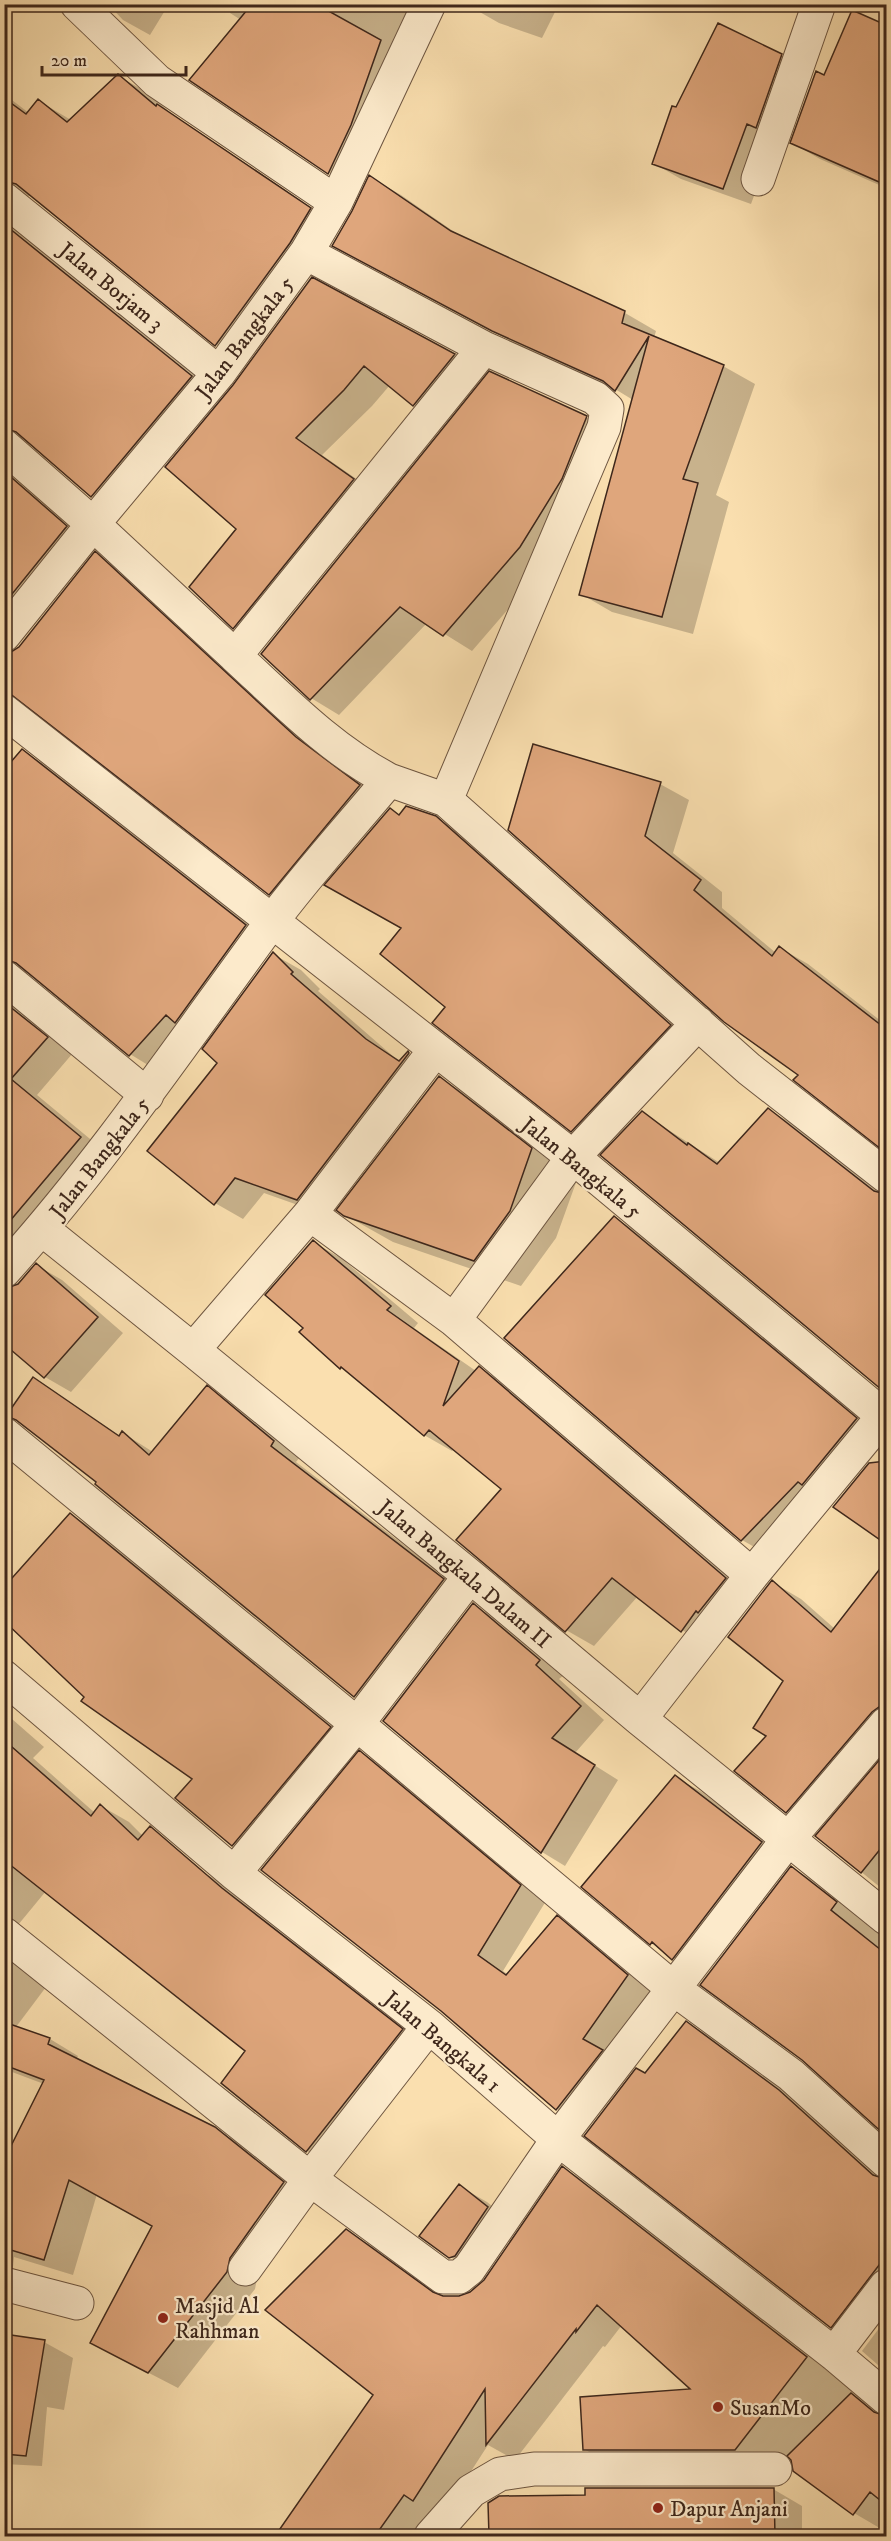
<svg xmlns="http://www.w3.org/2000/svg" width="891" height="2541" viewBox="0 0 891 2541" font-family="'IM FELL DW Pica',serif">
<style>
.shadow{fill:#0003}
.building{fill:#dfa67c;stroke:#3e271b;stroke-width:1.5}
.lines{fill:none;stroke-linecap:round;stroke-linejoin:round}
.street-casing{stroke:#6d5540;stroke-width:35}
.street{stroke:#fceacb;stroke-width:33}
.poi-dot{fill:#8f2418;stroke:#fceacb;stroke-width:2}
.labels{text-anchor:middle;stroke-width:4.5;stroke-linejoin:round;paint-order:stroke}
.street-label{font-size:22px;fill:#3e271b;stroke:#fceacb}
.poi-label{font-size:22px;fill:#3e271b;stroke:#fceacb;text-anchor:start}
</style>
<rect width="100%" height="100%" fill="#fadfaf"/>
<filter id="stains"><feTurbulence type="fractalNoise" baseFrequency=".00333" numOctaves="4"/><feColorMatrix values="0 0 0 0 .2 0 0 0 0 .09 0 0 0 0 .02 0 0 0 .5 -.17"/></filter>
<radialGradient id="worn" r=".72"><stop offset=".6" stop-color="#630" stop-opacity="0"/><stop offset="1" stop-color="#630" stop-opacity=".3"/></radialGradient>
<path class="shadow" d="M108,4H169L150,35L123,20Z
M234,4H445L357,189L329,173L192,80L241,20L230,13Z
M472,4H559L542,38L499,23L471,7Z
M853,12L886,26V188L820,159L792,143L825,77Z
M781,55L809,72L775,139L751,204L681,179L653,163L677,109Z
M118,76L145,91L171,113L337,225L243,360L216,345L32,196H26L219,392L119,512L92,496L31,443H27L17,450L94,543L13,648V653L19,648L95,553L123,569L323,755L387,802L297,909L270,893L4,686V94L29,113L39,101L71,120Z
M370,177L401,195L466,240L625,313L656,331L654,338L723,366L755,384L716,495L729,502L693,634L612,612L581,594L633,400L615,389L526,349L366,263Z
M312,279L482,371L442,421L414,405L390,385L372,406L322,455L381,496L262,644L234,627L238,529L235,386Z
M586,417L614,433L548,563L472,651L427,623L339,715L311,698L263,654Z
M22,751L48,766L272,941L156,1070L130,1054L31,973L25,974L73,1053L37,1095L107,1153L12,1284V1289L19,1284L36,1265L62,1280L123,1333L71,1392L45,1377L4,1342V772Z
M660,784L689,800L673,853L722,892V908L776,953L780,948L808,964L886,1025V1151L795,1080L800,1075L509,829Z
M391,810L400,815L436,818L464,834L697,1041L599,1146L572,1130L447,1007L403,928Z
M273,954L301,970L320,989L318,991L394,1057L401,1061L408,1053L437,1070L326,1215L264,1193L243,1219L215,1203L219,1062Z
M439,1078L486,1105L578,1177L556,1238L521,1286L393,1242L345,1215Z
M768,1110L797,1126L886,1196V1391L602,1155L642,1113L720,1163Z
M614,1218L643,1234L884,1435L770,1556L742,1540L506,1338Z
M313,1242L341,1258L418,1323L414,1328L476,1371L479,1368L507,1384L753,1595L710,1646L682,1630L638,1596L594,1646L566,1630L503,1488L454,1449L452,1451L424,1435L352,1375L341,1368L301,1332L305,1328Z
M34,1379L120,1436L123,1433L153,1452L207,1387L233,1402L300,1457L296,1462L469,1595L381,1711L355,1696L98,1482Z
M864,1472L886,1485V1542L835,1506Z
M71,1515L95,1529L354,1741L256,1859L233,1845Z
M886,1564V1744L815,1828L787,1812L768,1735L785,1681L772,1582L801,1599L835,1629Z
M473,1605L497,1619L564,1675L559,1679L604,1720L575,1753L618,1780L565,1866L542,1852Z
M4,1712L44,1747L33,1758L95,1813L101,1806L129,1822L147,1840L230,1888L430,2046L335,2167L307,2151L223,2083L247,2051L46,1891L4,1942Z
M360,1752L386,1767L546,1901L503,1971L509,1975L557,1917L583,1932L653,1991L583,2124L557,2109L442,2010Z
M886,1755V1892L817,1836Z
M675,1777L702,1792L788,1858L699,1974L651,1943Z
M792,1868L820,1884L886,1937V2134L803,2059Z
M4,1950L46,1987L16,2027L50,2039L78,2056L76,2060L244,2145L312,2200L258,2274L255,2289L178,2388L120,2358L154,2226L97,2194L73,2275L14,2257L6,2336L44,2342L73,2358L64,2410L47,2407L42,2466L4,2464V2163L44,2084L4,2069Z
M686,2023L715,2039L808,2108L886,2179V2308L860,2343L831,2326L646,2075Z
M563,2168L591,2184L886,2417V2524L883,2530L854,2513L794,2466H613L584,2449L693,2390L622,2325L605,2347L603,2346L515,2460L488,2445L442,2516L432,2511L415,2536H277L375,2395L347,2231L375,2248L443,2297H459L471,2293L486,2281Z
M459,2186L487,2202L516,2225L479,2273L450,2257Z
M886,2319V2372L862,2351Z
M773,2489L802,2506V2536H490L489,2504L587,2496Z"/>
<path class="building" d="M252,4H316L381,40L351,125L328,174L189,80Z
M852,10L886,25V185L790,143L816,71L824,75Z
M718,23L782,54L756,128L747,124L723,189L652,164L672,106L676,107Z
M118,74L156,106L157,104L311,208L290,243L215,346L16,184L4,181V98L26,114L38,99L67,122Z
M369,175L451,231L625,311L622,323L724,365L683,479L698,483L662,617L579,595L649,336L615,391L603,381L492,331L332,246L352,211Z
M4,224L192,376L91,497L16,432L4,428Z
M312,277L455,354L413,406L364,366L344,390L296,438L354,479L233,629L189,587L236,529L165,467L233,385Z
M489,371L587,416L562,479L520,547L443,636L400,607L310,700L261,654Z
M4,471L67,526L4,604Z
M95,551L296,737L360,785L269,895L4,689V653L11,652L19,647Z
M533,744L661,782L645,836L701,880L694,890L772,956L779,946L886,1029V1153L793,1080L798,1075L724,1022L508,830Z
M22,749L246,925L175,1023L166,1015L129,1056L16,963L4,959V770Z
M406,806L436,816L671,1025L571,1132L432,1023L445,1007L380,954L401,928L324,885L390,808L399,815Z
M273,952L293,972L291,974L366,1039L399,1061L408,1051L409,1053L297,1200L235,1178L214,1205L147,1151L217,1063L202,1049Z
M4,1002L48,1037L11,1079L81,1137L4,1228Z
M439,1076L532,1148L510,1211L474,1261L344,1216L336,1210Z
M768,1108L874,1191L886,1194V1385L882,1390L600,1155L642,1111L687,1145L688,1143L717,1164Z
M614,1216L857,1418L802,1485L798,1482L741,1541L504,1338Z
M313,1240L391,1306L387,1310L459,1361L443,1406L479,1366L726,1578L698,1613L696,1611L681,1632L612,1578L565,1632L456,1540L501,1489L429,1430L424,1436L341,1367L340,1369L299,1332L303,1328L265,1295Z
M36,1263L98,1317L44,1378L4,1344V1289L18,1284Z
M33,1377L119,1436L122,1431L149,1455L207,1385L274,1441L271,1446L444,1579L354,1697L95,1484L96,1482L16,1420L6,1416Z
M886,1461V1544L833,1507L869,1463Z
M70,1513L331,1727L232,1846L175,1798L192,1779L81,1701L84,1697L4,1621V1587Z
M886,1561V1706L879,1707L872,1712L786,1813L734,1771L766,1736L753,1728L783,1681L728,1637L772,1580L831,1632Z
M473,1603L540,1660L536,1665L581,1706L552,1738L595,1765L541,1853L383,1721Z
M4,1740L91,1816L100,1804L138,1840L150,1826L222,1888L403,2029L306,2152L221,2083L245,2051L4,1860Z
M359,1750L521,1885L478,1955L506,1975L557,1915L628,1975L583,2039L603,2050L556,2110L441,2011L261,1870Z
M886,1752V1842L861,1873L815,1836Z
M675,1775L762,1842L672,1960L652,1942L650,1945L581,1887Z
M791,1866L837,1902L831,1910L886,1954V2136L802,2060L700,1985Z
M686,2021L779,2090L873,2175L886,2179V2256L831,2328L584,2136L636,2068L645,2073Z
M4,2022L50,2038L48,2044L215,2127L284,2182L230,2258L227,2272L148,2373L90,2343L152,2226L69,2180L44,2260L4,2248V2160L44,2080L4,2065Z
M562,2166L807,2357L735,2450H583L580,2397L690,2389L597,2305L576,2332V2329L486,2445L485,2389L413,2501L404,2495L375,2536H275L373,2395L265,2310L346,2229L433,2292L443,2296H459L470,2292L484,2280Z
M459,2184L488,2207L455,2256L449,2258L419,2236Z
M4,2334L45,2340L26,2456L4,2454Z
M851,2393L874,2412L886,2416V2505L870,2492L853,2515L793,2471L791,2460L787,2456Z
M585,2488H774L775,2536H489L488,2503L499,2496L585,2495Z"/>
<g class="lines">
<defs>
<path id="street" d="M77,4L157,81L336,202
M758,179L819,4
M4,199L219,373
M306,253L484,348L235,656C284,701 330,749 389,780
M4,446L93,524L235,656
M4,635L93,524L219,373L306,253L336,202L429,4
M4,711L573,1157L886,1418
M446,800L604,427L607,409L595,398L484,348
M4,977L147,1095
M310,1214L454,1320L752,1575
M42,1229L193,1350L470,1576L640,1719L886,1918
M4,1271C102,1162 184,1041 270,924C307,874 350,827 389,780L446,800L749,1069L886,1176
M454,1320L573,1157L698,1023
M193,1350L310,1214L435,1050
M4,1434L357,1724L674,1989L791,2075L886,2161
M4,1677L234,1873L429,2026L558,2139L834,2354L886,2398
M640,1719L752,1575L886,1413
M234,1873L357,1724L470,1576
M4,1934L310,2179L443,2277H459L469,2269L558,2139L789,1838L886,1724
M245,2269L310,2179L429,2026
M4,2284L77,2303
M834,2354L886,2286
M431,2536L471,2491L500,2474L534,2469H775"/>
</defs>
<use href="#street" class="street-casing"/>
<use href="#street" class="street"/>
</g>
<g class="poi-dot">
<circle cx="163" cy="2318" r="6"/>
<circle cx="718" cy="2407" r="6"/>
<circle cx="658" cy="2508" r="6"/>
</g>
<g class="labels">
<g class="street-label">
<text transform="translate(112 286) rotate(39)" y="8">Jalan Borjam 3</text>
<text transform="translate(244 337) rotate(-53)" y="8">Jalan Bangkala 5</text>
<text transform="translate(99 1157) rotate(-52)" y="8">Jalan Bangkala 5</text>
<text transform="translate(582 1167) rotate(39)" y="8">Jalan Bangkala 5</text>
<text transform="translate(465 1573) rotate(40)" y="8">Jalan Bangkala Dalam II</text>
<text transform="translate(443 2041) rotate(40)" y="8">Jalan Bangkala 1</text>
</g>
<g class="poi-label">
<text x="175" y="2313">Masjid Al<tspan x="175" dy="25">Rahhman</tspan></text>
<text x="730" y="2415">SusanMo</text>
<text x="670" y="2516">Dapur Anjani</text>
</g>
</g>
<rect width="891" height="2541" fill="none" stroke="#fadfaf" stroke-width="24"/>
<rect x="6" y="6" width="879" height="2529" fill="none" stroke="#3e271b" stroke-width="3"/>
<rect x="12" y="12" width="867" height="2517" fill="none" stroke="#3e271b" stroke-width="1.5"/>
<path d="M42 66v9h144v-9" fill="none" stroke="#3e271b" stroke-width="3"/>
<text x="51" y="66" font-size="18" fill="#3e271b" stroke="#fceacb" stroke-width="4.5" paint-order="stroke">20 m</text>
<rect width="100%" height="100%" filter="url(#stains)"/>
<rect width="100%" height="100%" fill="url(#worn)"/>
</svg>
